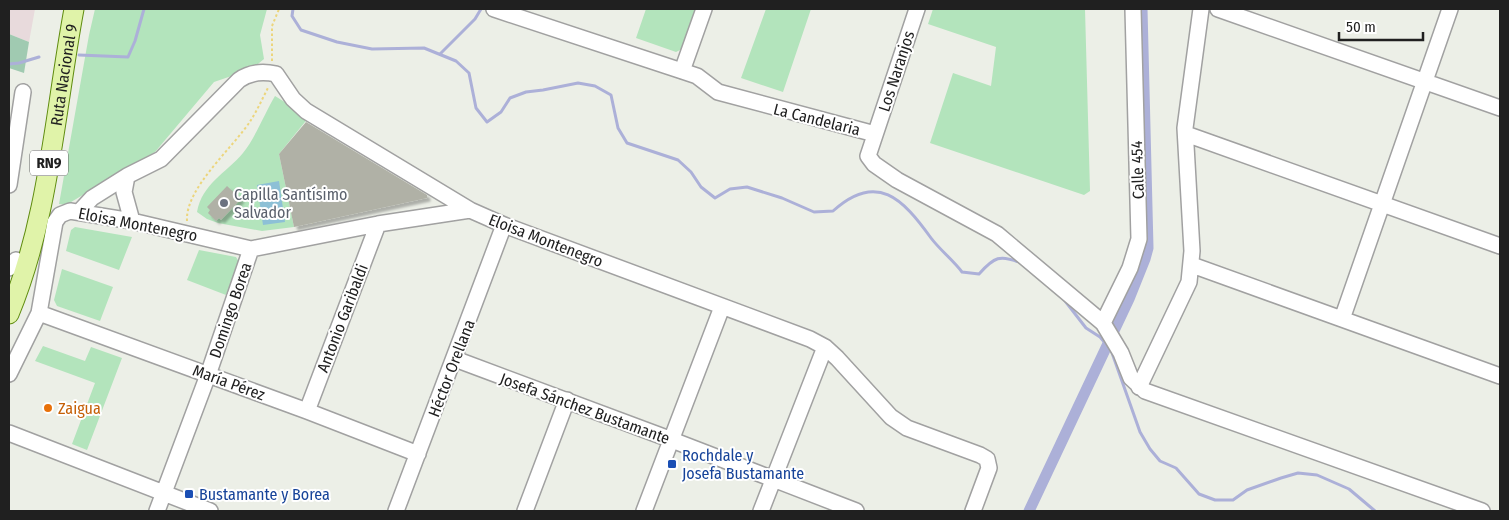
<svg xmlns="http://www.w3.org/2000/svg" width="1509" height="520" viewBox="0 0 1509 520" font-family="'Fira Sans Condensed',sans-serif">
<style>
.industrial{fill:#e8dadc}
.grass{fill:#b3e4bc}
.forest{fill:#a0cab1}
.pitch{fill:#8dc0d6}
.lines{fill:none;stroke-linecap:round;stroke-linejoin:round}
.stream{stroke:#acb0d8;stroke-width:3}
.canal{stroke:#acb0d8;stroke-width:11}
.building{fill:#b0b1a6;filter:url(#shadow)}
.minor-casing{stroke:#a1a1a1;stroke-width:18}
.major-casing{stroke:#5f8c0f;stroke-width:21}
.path{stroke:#ecd57c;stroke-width:2;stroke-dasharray:2.5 2.5;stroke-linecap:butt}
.minor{stroke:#fff;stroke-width:15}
.major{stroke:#e0f3a9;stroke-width:19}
.worship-dot{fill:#6b7280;stroke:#fff;stroke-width:2}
.food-dot{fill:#e8710a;stroke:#fff;stroke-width:2}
.transit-dot{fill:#1a4fb4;stroke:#fff;stroke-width:2}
.labels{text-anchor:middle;stroke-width:4;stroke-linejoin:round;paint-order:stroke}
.shield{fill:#fff;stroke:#636363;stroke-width:1}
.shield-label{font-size:15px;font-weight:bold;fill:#202020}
.street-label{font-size:16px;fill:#202020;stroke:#fff}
.worship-label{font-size:16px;fill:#5b616d;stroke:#fff;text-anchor:start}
.food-label{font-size:16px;fill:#c56008;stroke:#fff;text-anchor:start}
.transit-label{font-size:16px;fill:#164399;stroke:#fff;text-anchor:start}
</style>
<defs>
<filter id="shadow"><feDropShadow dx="3.5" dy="3.5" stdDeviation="1" flood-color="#0004"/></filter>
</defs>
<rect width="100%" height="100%" fill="#ecefe7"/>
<path class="industrial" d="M9,9H35L29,42L9,34Z"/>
<path class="grass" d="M95,9H267L260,35L264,59L252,69L214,82L155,152L66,205L59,204L89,35Z
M646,9H695L682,49L676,52L636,38Z
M766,9H811L783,92L741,78Z
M933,9H1085L1090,191L1084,195L930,143L953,73L991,86L996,47L928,24Z
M275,96L309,117L279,154L294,227L262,231L218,223L207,219L197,212C202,184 226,173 243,153C254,140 266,111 275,96Z
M75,227L132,237L119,270L66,251L71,230Z
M199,250L236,257L239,262L226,295L187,280Z
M62,269L113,287L100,321L57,306L54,300Z
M43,346L85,361L91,347L122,358L87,450L72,444L95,383L35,361Z"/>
<path class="forest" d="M9,34L29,42L24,73L9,68Z"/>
<path class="pitch" d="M279,181L285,222L263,225L257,185Z"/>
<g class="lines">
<path class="stream" d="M293,9L292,16L301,30L337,42L372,49L424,48L456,61L469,73L476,108L487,122L501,112L510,98L526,92L543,90L578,83L595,86L611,95L618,128L627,143L678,160L691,172L701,187L715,198L730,189L747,187L782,198L814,212L833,211C877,171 903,199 931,238C940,250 953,260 962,272L979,274C994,257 1000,254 1021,263
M440,54L475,19L481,9
M79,55L128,57L135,41L144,9
M9,64L19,63L39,57
M1062,297L1086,328L1100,337L1111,350L1140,432L1150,449L1160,461L1176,468L1199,494L1215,500H1233L1247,490L1281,478L1298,473L1317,475L1349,489L1375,511"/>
<path class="canal" d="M1029,511L1129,299L1145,259L1148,248L1142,9"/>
</g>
<path class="building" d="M306,122L427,195V198L294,227L279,154Z
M227,186L241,199L221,220L219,218L216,221L208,213L210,210L207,207Z"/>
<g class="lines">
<defs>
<path id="minor" d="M494,9L682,71L697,76L718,92L875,134
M917,9L868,156L874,164L897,180L997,234L1103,323L1121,353L1131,378L1145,391L1482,511
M1218,9L1500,108
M682,71L704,9
M1186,134L1500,246
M9,185L23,92
M79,212L92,198L127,176
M132,221L124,192L127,176L161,159L239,80C250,72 262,71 276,74L293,99L306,111L470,210
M1192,265L1500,376
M9,268L16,260
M39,313L307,411L418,454
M1342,319L1450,9
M1103,323L1130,268L1139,239L1133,9
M455,359L672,440L856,511
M9,374L39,313L55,222L60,215L70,211L132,221L251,249L378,224L470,210L504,225L810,339L825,347L837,358L891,417L907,428L980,455L987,459L989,468L973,511
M1139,387L1189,282L1192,251L1185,128L1201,9
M307,411L378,224
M9,433L210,511
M157,511L208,375L251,249
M396,511L504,225
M525,511L567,400
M644,511L722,307
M761,511L825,347"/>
<g id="major">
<path id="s1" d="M9,314C49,218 55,111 74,9"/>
</g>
</defs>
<use href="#minor" class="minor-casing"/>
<use href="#major" class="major-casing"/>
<path class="path" d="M272,61V26L279,9
M187,221C185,188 234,147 251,120C258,109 263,97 269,86"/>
<use href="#minor" class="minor"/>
<use href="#major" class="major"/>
</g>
<circle class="worship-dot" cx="224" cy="203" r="5"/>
<circle class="food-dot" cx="48" cy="408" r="5"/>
<g class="transit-dot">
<rect x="667" y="459" width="10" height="10" rx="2.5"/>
<rect x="184" y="489" width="10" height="10" rx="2.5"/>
</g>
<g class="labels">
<rect class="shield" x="30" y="150.5" width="38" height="25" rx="4"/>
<g class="shield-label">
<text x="49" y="168">RN9</text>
</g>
<g class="street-label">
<text transform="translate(896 71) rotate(-72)" y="6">Los Naranjos</text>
<text dy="6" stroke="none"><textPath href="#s1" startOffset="246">Ruta Nacional 9</textPath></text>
<text transform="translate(817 119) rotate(14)" y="6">La Candelaria</text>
<text transform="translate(1137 170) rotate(-92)" y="6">Calle 454</text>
<text transform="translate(138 224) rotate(11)" y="6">Eloisa Montenegro</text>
<text transform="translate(546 240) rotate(21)" y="6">Eloisa Montenegro</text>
<text transform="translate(230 310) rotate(-71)" y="6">Domingo Borea</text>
<text transform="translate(342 318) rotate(-69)" y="6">Antonio Garibaldi</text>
<text transform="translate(451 368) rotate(-69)" y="6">Héctor Orellana</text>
<text transform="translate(229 382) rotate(20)" y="6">María Pérez</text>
<text transform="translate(585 408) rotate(20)" y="6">Josefa Sánchez Bustamante</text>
</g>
<g class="worship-label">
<text x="234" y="200">Capilla Santísimo<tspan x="234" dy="18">Salvador</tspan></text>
</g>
<g class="food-label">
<text x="58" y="414">Zaigua</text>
</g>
<g class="transit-label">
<text x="682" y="461">Rochdale y<tspan x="682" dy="18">Josefa Bustamante</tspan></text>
<text x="199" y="500">Bustamante y Borea</text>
</g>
</g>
<rect width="1509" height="520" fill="none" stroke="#202020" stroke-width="20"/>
<path d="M1339 32v8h84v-8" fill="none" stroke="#202020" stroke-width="2.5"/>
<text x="1346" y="32" font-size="15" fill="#202020" stroke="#ffffff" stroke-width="4" paint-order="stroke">50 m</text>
</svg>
